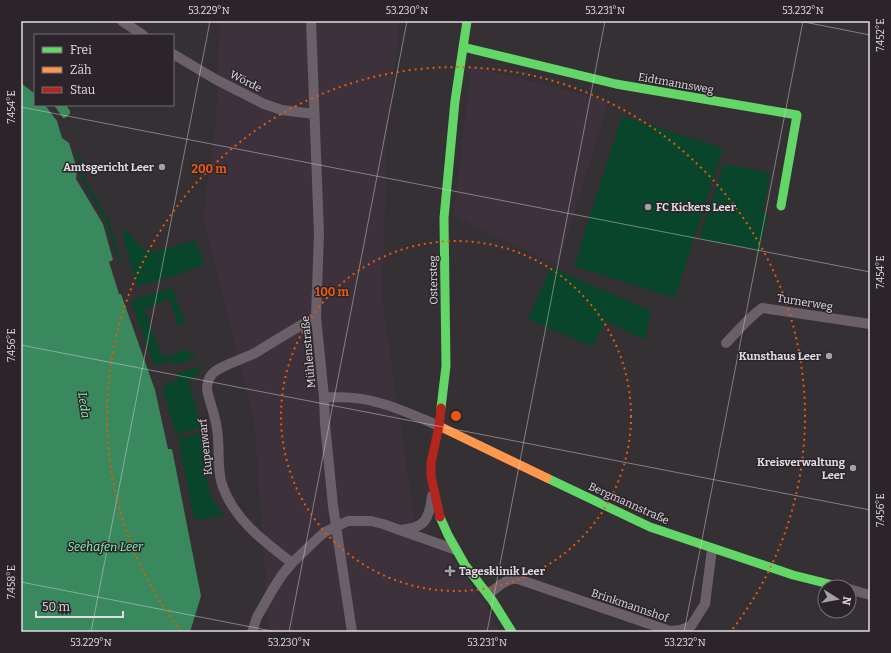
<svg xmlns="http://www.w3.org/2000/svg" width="891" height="653" viewBox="0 0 891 653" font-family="Bitter,serif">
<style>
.built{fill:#3d323c}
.green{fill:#08452a}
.water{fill:#3a895e}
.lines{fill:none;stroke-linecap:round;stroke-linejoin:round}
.street{stroke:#6b5f6a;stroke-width:10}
.fast{stroke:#63d668;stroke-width:9}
.slow{stroke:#ff974d;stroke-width:9}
.jam{stroke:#b3261e;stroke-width:9}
.ticks{fill:none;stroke:#e0dce0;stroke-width:1;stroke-opacity:0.45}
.ring{fill:none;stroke:#e8590c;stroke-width:2;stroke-dasharray:2 4}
.poi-dot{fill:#a4a0a4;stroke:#2b252b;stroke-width:1.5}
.labels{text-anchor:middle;stroke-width:3;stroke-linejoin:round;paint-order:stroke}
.street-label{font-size:11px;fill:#e0dce0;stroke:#2b252b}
.poi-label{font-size:11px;font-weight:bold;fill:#e0dce0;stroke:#2b252b;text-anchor:end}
.water-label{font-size:12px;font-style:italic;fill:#86f9b5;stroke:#2b252b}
.centre{fill:#e8590c;stroke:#2b252b;stroke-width:2}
.ring-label{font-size:12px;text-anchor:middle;font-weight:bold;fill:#e8590c;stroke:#2b252b;stroke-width:3;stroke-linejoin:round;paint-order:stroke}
.neatline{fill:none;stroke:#e0dce0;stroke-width:1.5}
.ticks-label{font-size:10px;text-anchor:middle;fill:#e0dce0}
</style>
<rect width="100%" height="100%" fill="#353034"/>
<path class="built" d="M220,21H400L388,122L382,298L418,543L449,553L484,602L500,632H269L254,420L203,218L216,121Z
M471,66L609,101L558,265L454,216Z"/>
<path class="green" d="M622,116L723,148L675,298L574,266Z
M79,151L84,167V178L108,218L121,261L119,262L106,221L81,178V167L77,152Z
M724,164L770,173L763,212L768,214L760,250L699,239Z
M127,230L141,248L155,252L196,240L204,264L169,278L137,286L122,234Z
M551,267L651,311L645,340L605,321L593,347L528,319Z
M172,288L185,322L179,327L169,299L144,309L163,358L188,349L191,356L194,354L196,358L174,365L172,361L158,365L154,364L131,302L132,300Z
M200,366L201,371L195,372L197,377L188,380L202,428L176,434L163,391C163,383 171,382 178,380L176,374Z
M203,433C205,460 203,495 224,515L205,519H194L178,438Z"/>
<path class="water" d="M21,83L35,94V105H45L57,121L62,138L69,143L77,169L76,179L103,224L113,260L109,262L119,294H121L155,390L168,449H172L201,596L190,632H21Z
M54,105H66L70,111V114L65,118H63Z"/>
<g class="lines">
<path class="street" d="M122,21L143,35
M311,21L319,234L316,317L324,397L325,424L333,506L352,632
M173,54L215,79L264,104L282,110L314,114
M726,343C738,331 749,317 762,308L870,324
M324,397C341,397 359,397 376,402C397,407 418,417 439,426
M400,530C425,528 429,520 432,496
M292,563C263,541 231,517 221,481C217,463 220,446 217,429C215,415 210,403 207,390C207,384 208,378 213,373C223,364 242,360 255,353C275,341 295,328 316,317
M849,589L870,595
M488,595C497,587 504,581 515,578L670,631L680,630L691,626L705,604L712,549
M252,632L257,617L273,589L282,575L292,563L318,538L325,532L348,521H371L383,524L456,550"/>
<path class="fast" d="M463,47L616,84L797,115L781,206
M441,408L446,366L444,218L455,101L467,21
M547,478L650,527L793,575L841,587
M440,517L448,535L465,565L492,600L512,632"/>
<path class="slow" d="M439,426L547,478"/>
<path class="jam" d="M440,517L431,476V463L439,426L441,408"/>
</g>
<path class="ticks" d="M799,21L870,35M21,107L870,272M21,345L870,510M21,582L277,632M91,632L210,21M289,632L407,21M487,632L605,21M684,632L803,21"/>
<g class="ring">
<circle cx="456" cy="416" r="175"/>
<path d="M181 631A349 349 0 1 1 731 631"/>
</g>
<g class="poi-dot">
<circle cx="162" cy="167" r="4"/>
<circle cx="648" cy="207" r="4"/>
<circle cx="829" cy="356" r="4"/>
<circle cx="853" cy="468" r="4"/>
<path d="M448 565h4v4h4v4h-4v4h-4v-4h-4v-4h4z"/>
</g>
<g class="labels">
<g class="street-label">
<text transform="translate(246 81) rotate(27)" y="4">Wörde</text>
<text transform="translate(676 83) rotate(10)" y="4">Eidtmannsweg</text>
<text transform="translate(433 280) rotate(-91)" y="4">Ostersteg</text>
<text transform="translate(805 302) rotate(9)" y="4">Turnerweg</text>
<text transform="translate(308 352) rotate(-95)" y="4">Mühlenstraße</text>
<text transform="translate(205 447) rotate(-96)" y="4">Kupenwarf</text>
<text transform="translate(629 503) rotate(24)" y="4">Bergmannstraße</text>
<text transform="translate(630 605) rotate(19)" y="4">Brinkmannshof</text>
</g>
<g class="poi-label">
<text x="154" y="171">Amtsgericht Leer</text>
<text x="656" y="211" text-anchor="start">FC Kickers Leer</text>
<text x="821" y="360">Kunsthaus Leer</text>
<text x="845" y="466">Kreisverwaltung<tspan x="845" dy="13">Leer</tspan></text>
<text x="459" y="575" text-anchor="start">Tagesklinik Leer</text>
</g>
<g class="water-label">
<text transform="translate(84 405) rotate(82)" y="4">Leda</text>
<text x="105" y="551">Seehafen Leer</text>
</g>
</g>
<circle cx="456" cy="416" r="6" class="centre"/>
<g class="ring-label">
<text x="209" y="173">200 m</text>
<text x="332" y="296">100 m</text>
</g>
<rect width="891" height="653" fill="none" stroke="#2b252b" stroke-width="44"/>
<rect x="34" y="34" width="140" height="72" fill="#2b252b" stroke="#736e73"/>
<rect x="42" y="47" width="20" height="6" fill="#63d668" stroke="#736e73"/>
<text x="70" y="54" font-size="12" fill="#e0dce0">Frei</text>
<rect x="42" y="67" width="20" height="6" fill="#ff974d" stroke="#736e73"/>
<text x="70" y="74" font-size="12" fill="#e0dce0">Zäh</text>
<rect x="42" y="87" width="20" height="6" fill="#b3261e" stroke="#736e73"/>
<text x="70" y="94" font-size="12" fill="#e0dce0">Stau</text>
<g transform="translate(837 599) rotate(101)"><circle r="19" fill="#2b252b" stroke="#736e73"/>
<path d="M0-3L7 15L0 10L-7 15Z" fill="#a4a0a4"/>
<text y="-6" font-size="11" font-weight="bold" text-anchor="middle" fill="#e0dce0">N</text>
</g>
<path d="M36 611v6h87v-6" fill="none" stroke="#e0dce0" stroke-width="2"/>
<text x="42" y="611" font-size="12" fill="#e0dce0" stroke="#2b252b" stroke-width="3" paint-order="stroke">50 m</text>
<rect x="22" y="22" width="847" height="609" class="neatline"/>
<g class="ticks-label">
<text x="209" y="14">53.229°N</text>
<text x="407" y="14">53.230°N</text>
<text x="605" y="14">53.231°N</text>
<text x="803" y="14">53.232°N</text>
<text transform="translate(880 35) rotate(-90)" y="4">7.452°E</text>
<text transform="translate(11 107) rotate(-90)" y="4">7.454°E</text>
<text transform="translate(880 272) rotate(-90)" y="4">7.454°E</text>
<text transform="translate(11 345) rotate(-90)" y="4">7.456°E</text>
<text transform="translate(880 510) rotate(-90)" y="4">7.456°E</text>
<text transform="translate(11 582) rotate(-90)" y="4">7.458°E</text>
<text x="91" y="646">53.229°N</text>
<text x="289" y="646">53.230°N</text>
<text x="487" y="646">53.231°N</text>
<text x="685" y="646">53.232°N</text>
</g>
</svg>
